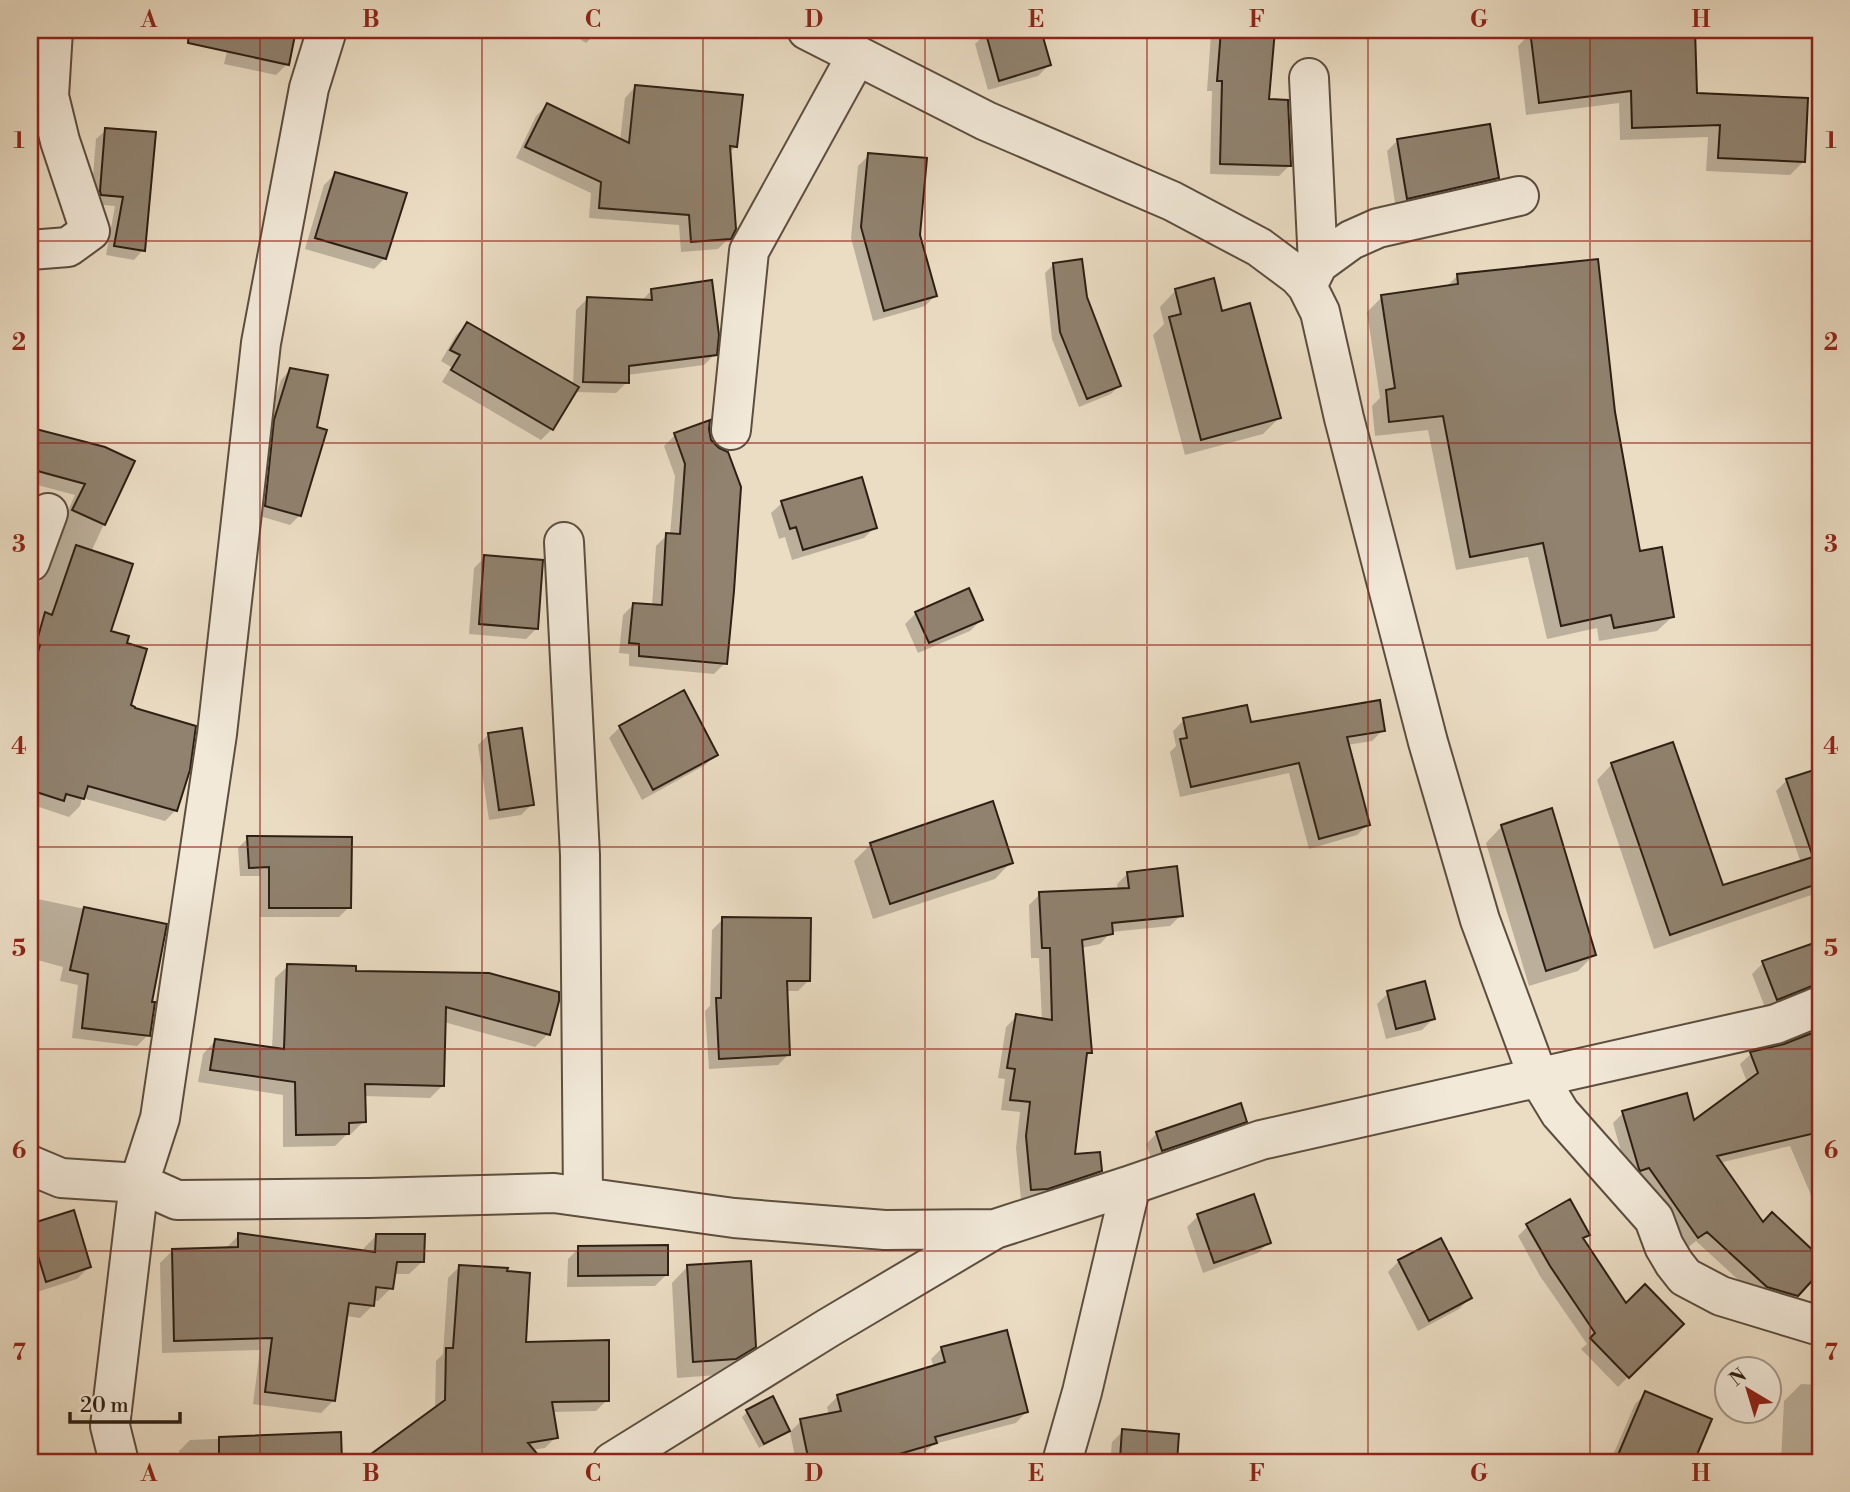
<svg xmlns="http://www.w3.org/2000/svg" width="1850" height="1492" viewBox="0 0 1850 1492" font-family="'Libre Bodoni',serif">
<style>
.shadow{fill:#0003}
.building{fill:#90826f;stroke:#2d1f13;stroke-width:2}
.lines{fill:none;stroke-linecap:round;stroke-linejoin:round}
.minor-casing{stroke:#5c4e3f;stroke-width:42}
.minor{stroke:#f2e9d9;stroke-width:38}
.grid{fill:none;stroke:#8f2418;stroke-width:2;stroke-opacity:0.55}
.neatline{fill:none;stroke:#8f2418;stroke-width:2.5}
.grid-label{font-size:23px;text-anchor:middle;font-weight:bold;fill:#8f2418}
</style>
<rect width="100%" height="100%" fill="#ebddc4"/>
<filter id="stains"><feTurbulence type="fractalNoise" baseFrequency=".00286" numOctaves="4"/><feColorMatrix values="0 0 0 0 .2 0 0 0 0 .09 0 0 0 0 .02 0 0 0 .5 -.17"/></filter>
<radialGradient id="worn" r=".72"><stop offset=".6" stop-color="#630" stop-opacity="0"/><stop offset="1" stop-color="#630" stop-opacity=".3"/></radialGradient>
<path class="shadow" d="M70,30H128L122,35Z
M232,30H295L287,64L276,75L224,64Z
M566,30H599L586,43Z
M997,30H1039L1049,65L1038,76L988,90L975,44L986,33Z
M1216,30H1273L1267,101L1290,165L1279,176L1210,174L1212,91H1207L1211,34Z
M1554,30H1693L1695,95L1803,162L1790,175L1706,171L1708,137L1620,140L1619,103L1526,115L1518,46L1531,33Z
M635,87L736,146L729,153V238L718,249L681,252L679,225L589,218L591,193L516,158L536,116L547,105L620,141L625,98Z
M106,130L143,250L134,260L106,255L115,206L92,204L91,201L96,139Z
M1398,140L1497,177L1487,188L1396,209L1387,151Z
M869,155L919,235L935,296L925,306L873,321L851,238L858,166Z
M335,174L385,258L374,269L305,249L324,185Z
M1054,264L1085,297L1119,386L1111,394L1079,407L1052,339L1045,273Z
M1458,275L1638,553L1672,617L1657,631L1599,641L1597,628L1547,639L1528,557L1456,570L1428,430L1375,436L1372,406L1380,398L1367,312L1382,297L1446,287Z
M652,290L715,354L704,365L627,375V382L616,393L574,392L552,429L541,440L442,382L451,367L441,361L456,335L467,324L573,386L576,310L587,299L641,301Z
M1176,290L1221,313L1279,418L1263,434L1185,455L1153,335L1164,324L1160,307Z
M290,370L300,515L290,525L256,515L265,431L281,380Z
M30,431L133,462L91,552L109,632L129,707L176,810L165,821L82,798L80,806L69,817L30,804V641L35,623L30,620V585H35L40,582L59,531L75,495L30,483Z
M675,435L710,440L725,663L714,674L629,666V654L619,653L623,615L634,604L652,606L656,546L667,535H670L675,476L664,446Z
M782,503L875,527L864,538L792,560L785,537L779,539L771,513Z
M485,557L537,628L526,639L469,634L474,568Z
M916,613L981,620L970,631L918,653L905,624Z
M1184,720L1383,730L1372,741L1347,745L1368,824L1357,835L1309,849L1289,773L1180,797L1170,752L1176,746L1173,731Z
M620,727L716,754L705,765L642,800L609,738Z
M489,734L532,804L521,815L489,820L478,745Z
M1612,764L1721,887L1801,863L1776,791L1787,780L1820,769V892L1654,949L1597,780Z
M1502,826L1594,955L1578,971L1529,986L1486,843Z
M248,838L349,907L339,917H260V876H240L238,848Z
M871,844L1011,862L995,879L873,919L854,861Z
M1128,873L1181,915L1170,926L1111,932L1100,944L1081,948L1090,1053L1084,1058L1073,1156L1100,1171L1089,1182L1036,1199L1021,1200L1016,1148L1020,1112L1001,1110L1005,1079L998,1078L1006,1027L1017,1016L1042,1020L1039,958H1031L1029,905L1040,894L1118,891L1117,884Z
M30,878L38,880L33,898L165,926L150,1003L148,1035L137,1046L72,1038L78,985L60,981L63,967L30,958Z
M723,919L809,980L798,991H785L789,1054L778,1065L709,1069L705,1011L710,1006L712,930Z
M1820,943V984L1810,995L1766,1010L1752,974L1763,963Z
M288,966L354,972L548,1034L535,1047L444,1022L443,1085L430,1098L364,1096V1121L351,1134L346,1135L335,1146L283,1147V1095L198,1082L203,1054L215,1041L272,1049L275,978Z
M1388,993L1433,1019L1422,1030L1386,1039L1377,1004Z
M1820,1031V1216L1790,1146L1719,1163L1762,1225L1772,1215L1820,1259V1270L1786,1306L1757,1297L1696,1241L1687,1248L1629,1180L1613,1123L1623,1113L1693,1122L1747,1082L1740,1064L1751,1054L1785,1046Z
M1245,1121L1234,1132L1152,1161L1146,1144L1157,1133Z
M1253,1196L1269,1242L1258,1253L1203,1273L1187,1227L1198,1216Z
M73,1212L89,1267L77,1279L34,1293L33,1288L30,1289V1225Z
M1528,1226L1588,1234L1582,1240L1625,1306L1681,1324L1618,1387L1581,1349L1587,1344L1540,1276L1518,1236Z
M239,1235L364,1252V1248L377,1235L422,1262L409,1274H393L391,1288L378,1301L373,1300V1305L360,1318L346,1316L334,1400L321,1413L253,1404L260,1350L162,1353L160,1263L173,1250L226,1248Z
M579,1248L666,1275L655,1286L567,1287L568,1259Z
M1399,1261L1470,1298L1459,1309L1418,1331L1388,1272Z
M688,1266L754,1346L737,1363L718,1375L677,1378L672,1283Z
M459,1267L524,1343L607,1400L596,1411L552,1412L556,1437L545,1448L532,1450L542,1462H375L372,1458L435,1410L436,1361L443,1354L448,1278Z
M942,1348L1026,1412L1016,1423L934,1444L924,1453L894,1462H796L790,1432L801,1421L829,1415L827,1407L838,1396L934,1367L931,1359Z
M1801,1384L1820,1385V1462H1781L1784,1401Z
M1646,1393L1710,1420L1692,1462H1610L1635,1404Z
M772,1398L788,1430L783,1435L759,1448L742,1417L747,1412Z
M1123,1431L1177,1436L1175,1462H1110L1112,1442Z
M339,1434L340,1462H180L179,1451L190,1440Z"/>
<path class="building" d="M189,30H296L289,65L188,43Z
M985,30H1041L1051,65L999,81Z
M1221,30H1275L1269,99L1288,100L1291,166L1220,164L1222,81H1217Z
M1530,30H1695L1697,93L1808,98L1805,162L1718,158L1720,125L1632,128L1631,91L1539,103Z
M635,85L743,95L737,147L730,146L736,229L731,239L691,242L689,215L599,208L601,182L525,147L547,103L629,143Z
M1490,124L1499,178L1407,199L1397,139Z
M105,128L156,132L145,251L114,246L123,197L101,195L100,191Z
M868,153L927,158L920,235L937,296L884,311L861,227Z
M335,172L407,193L386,259L315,238Z
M1082,259L1087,297L1121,386L1087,399L1060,332L1053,263Z
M1598,259L1615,412L1640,551L1662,547L1674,617L1614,628L1611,615L1561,626L1543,543L1470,557L1443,416L1389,422L1386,390L1395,388L1381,295L1458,284L1457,274Z
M1214,278L1222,311L1250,303L1281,418L1201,440L1169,317L1181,314L1175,289Z
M712,280L719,335L717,355L629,366V383L583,382L587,297L652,300L651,289Z
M467,322L579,387L553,430L451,370L460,355L450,350Z
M290,368L328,375L317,427L327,430L301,516L265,506L274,420Z
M710,420L709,429L711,440L719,448L728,452L741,487L734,591L727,664L639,656V644L629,643L633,603L662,605L666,533L680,534L685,464L674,433Z
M30,429L36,431V429L105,447L135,461L105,525L72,510L85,484L30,469Z
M862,477L877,528L803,550L796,527L790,529L781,501Z
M76,545L133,564L111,631L129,636L127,643L147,649L131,705L135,707V708L196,726L190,770L177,811L88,786L84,799L66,794L64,801L30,790V680L40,645L36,644L45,612L52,615Z
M484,555L543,560L538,629L479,624Z
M969,588L983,620L929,643L915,612Z
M684,690L718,755L653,790L619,726Z
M1380,700L1385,731L1347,737L1370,825L1319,839L1299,763L1191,787L1180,739L1187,738L1183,718L1247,705L1251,722Z
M522,728L534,805L499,810L488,733Z
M1673,742L1723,885L1813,857L1786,779L1820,768V883L1670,935L1611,763Z
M993,801L1013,863L890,904L870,843Z
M1552,808L1596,955L1546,971L1501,825Z
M247,836L352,837L351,908H269V867L249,868Z
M1177,866L1183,916L1112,923L1113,934L1082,940L1092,1053H1087L1075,1154L1100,1152L1102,1171L1048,1189L1031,1190L1026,1136L1030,1102L1010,1100L1015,1069L1007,1068L1016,1014L1052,1020L1050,948H1042L1039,892L1129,888L1127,872Z
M84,907L167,924L152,1002H155L150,1036L82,1028L88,974L70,970Z
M722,917L811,918L810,981H787L790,1055L719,1059L716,998H721Z
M1820,941V985L1812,986L1777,1000L1762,961Z
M287,964L356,966V971L489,973L559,992V1001L550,1035L446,1007L444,1086L365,1084L366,1122L349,1123V1134L296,1135L295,1082L210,1070L215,1039L284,1049Z
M1425,981L1435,1019L1396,1029L1387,991Z
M1820,1030V1132L1717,1156L1763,1222L1772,1212L1820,1257V1272L1798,1296L1767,1287L1707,1232L1698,1238L1649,1168L1640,1171L1639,1169L1622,1111L1687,1093L1694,1120L1758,1073L1750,1052L1784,1044Z
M1241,1103L1247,1122L1162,1151L1156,1132Z
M1254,1194L1271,1243L1214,1263L1197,1214Z
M1570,1199L1590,1235L1583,1238L1626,1303L1645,1284L1684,1324L1629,1378L1590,1338L1595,1333L1550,1266L1526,1224Z
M74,1210L91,1267L46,1282L30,1230V1224Z
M238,1233L375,1252L376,1234H425L424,1262H397L393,1289L376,1287L374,1306L349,1303L335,1401L265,1392L272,1338L174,1341L172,1249L238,1247Z
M1441,1238L1472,1298L1429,1321L1398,1260Z
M668,1245V1275L578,1276V1246Z
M751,1261L756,1347L736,1359L693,1362L687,1265Z
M459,1265L508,1268L507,1271L530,1273L526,1342L609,1340V1401L552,1402L558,1438L528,1443L544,1462H360L445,1400L446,1348H453Z
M1007,1330L1028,1412L935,1437L937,1443L872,1462H809L800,1419L841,1411L837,1395L945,1362L941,1347Z
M1645,1391L1712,1419L1694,1462H1615Z
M773,1396L790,1431L764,1444L746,1410Z
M1122,1429L1179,1434L1177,1462L1120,1459Z
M341,1432L342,1462H219V1437Z"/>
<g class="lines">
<defs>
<path id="minor" d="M807,30L986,121L1172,201L1259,247L1298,276L1307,286L1320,312L1344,418L1428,742L1480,920L1538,1077L1560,1113L1654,1219L1664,1246L1674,1263L1685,1277L1721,1296L1820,1326
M1309,78L1318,264L1310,280
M30,250L68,247L90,231L60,141L49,96L53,30
M1318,264L1351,240L1378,228L1519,196
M731,430L749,251L857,55
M564,542L580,855L583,1197
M30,562L48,513
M30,1165L61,1178L139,1183L177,1200L369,1198L554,1193L734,1218L885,1230L993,1229
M119,1462L110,1426L139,1183L160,1118L217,734L261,343L309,88L327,30
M612,1462L828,1328L995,1229L1131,1185L1261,1140L1776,1024L1820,1006
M1062,1462L1082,1392L1131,1185"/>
</defs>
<use href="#minor" class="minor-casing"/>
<use href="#minor" class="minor"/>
</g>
<path class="grid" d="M260,30V1462M482,30V1462M703,30V1462M925,30V1462M1147,30V1462M1368,30V1462M1590,30V1462M30,241H1820M30,443H1820M30,645H1820M30,847H1820M30,1049H1820M30,1251H1820"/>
<rect width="1850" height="1492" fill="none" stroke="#ebddc4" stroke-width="77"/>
<g transform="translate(1748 1390) rotate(322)"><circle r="33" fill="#f2e9d9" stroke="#a3988a" stroke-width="2"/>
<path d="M0-5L12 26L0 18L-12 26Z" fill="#8f2418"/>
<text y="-10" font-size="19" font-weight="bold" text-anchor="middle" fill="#2d1f13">N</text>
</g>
<path d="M70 1412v10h110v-10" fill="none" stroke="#2d1f13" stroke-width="3.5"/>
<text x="80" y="1412" font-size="21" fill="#2d1f13" stroke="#f2e9d9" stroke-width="5" paint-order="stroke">20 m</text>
<rect x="38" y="38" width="1774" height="1416" class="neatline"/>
<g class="grid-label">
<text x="149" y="27">A</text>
<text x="371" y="27">B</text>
<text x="593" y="27">C</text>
<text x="814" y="27">D</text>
<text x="1036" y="27">E</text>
<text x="1257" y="27">F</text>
<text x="1479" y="27">G</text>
<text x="1701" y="27">H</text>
<text x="19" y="148">1</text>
<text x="1831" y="148">1</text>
<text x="19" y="350">2</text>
<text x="1831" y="350">2</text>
<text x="19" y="552">3</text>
<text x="1831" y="552">3</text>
<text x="19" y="754">4</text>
<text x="1831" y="754">4</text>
<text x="19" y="956">5</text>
<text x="1831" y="956">5</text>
<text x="19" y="1158">6</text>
<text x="1831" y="1158">6</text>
<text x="19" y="1360">7</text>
<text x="1831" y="1360">7</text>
<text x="149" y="1481">A</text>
<text x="371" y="1481">B</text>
<text x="593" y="1481">C</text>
<text x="814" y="1481">D</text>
<text x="1036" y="1481">E</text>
<text x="1257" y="1481">F</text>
<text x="1479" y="1481">G</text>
<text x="1701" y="1481">H</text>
</g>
<rect width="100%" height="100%" filter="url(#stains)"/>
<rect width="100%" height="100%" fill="url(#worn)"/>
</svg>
